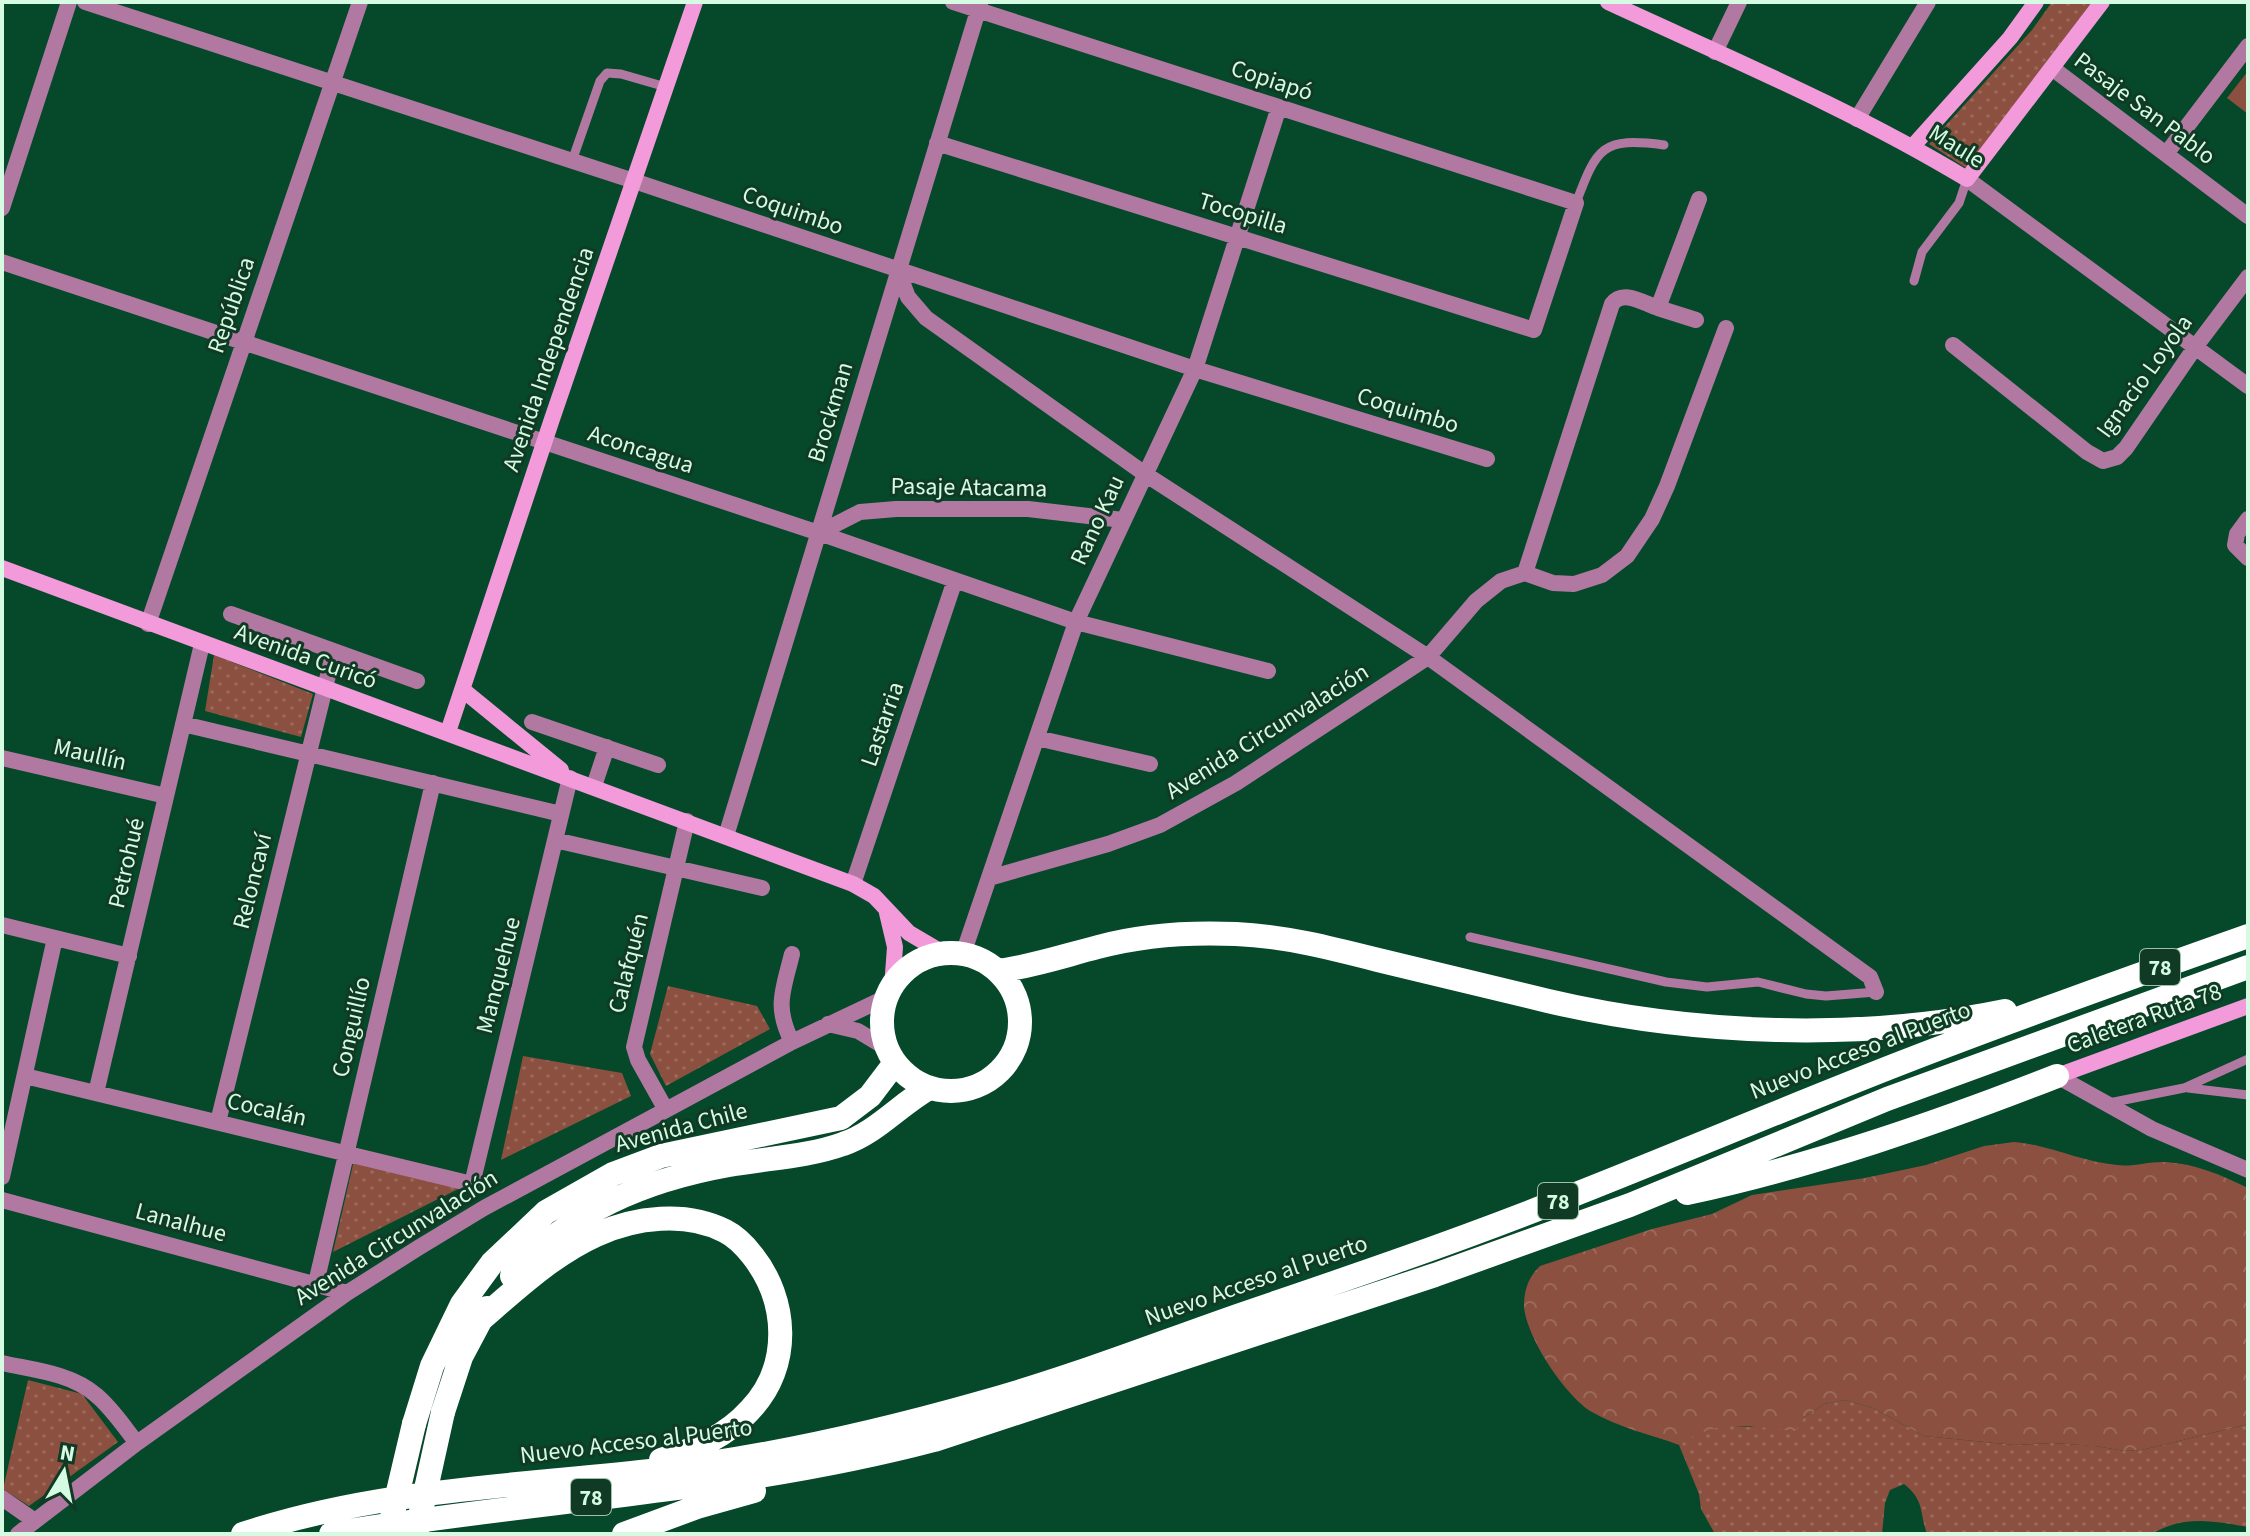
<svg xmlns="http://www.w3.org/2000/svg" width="2250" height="1536" viewBox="0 0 2250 1536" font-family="'Source Sans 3',sans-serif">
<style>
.grass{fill:url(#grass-dots)}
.forest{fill:url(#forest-crowns)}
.pitch{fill:#8b503f}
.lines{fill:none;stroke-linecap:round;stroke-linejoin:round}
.lane{stroke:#b179a1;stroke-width:9}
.street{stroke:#b179a1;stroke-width:16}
.secondary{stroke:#f39adb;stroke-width:16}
.highway{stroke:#fff;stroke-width:24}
.highway-bridge{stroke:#fff;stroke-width:24}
.labels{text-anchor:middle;stroke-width:6;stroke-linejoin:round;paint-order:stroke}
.shield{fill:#113a25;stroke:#9bc1aa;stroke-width:2}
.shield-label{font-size:22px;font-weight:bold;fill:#d6fbe3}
.street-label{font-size:24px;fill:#d6fbe3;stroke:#113a25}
</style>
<defs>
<pattern id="grass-dots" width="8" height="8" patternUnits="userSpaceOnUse" patternTransform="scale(2)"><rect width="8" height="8" fill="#8b503f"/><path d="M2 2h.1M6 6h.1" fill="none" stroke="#9b6a5b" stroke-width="1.8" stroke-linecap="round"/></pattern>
<pattern id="forest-crowns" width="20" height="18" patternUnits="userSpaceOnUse" patternTransform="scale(2)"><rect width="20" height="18" fill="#8b503f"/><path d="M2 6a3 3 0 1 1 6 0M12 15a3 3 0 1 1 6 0" fill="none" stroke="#9b6a5b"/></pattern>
</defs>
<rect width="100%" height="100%" fill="#06482a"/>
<path class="grass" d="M2052,2H2092L1966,168L1929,144L2032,30Z
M214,655L313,694L301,737L205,711Z
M668,986L757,1006L770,1029L666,1086L650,1054Z
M523,1056L622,1073L631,1096L501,1160Z
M354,1160L464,1186L333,1252Z
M28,1380L82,1394L118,1442L29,1506L3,1489Z
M1845,1400L1873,1408L1924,1436L2015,1445L2052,1443L2095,1446L2125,1451L2142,1450L2248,1424V1527C2212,1521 2185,1515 2151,1534H1927C1919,1511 1925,1501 1904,1484L1890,1490L1885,1503L1882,1534H1715L1701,1509L1699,1494L1679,1445L1692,1435L1720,1425L1750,1427L1805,1417L1824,1404Z"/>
<path class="forest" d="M2014,1142C2050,1145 2081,1162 2117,1165C2133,1167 2150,1161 2166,1162C2197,1164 2221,1175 2248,1188V1424L2142,1450L2125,1451L2095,1446L2052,1443L2015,1445L1924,1436L1873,1408L1845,1400L1824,1404L1805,1417L1795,1431C1750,1427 1719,1417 1679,1445C1650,1434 1619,1428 1592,1412C1566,1397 1525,1336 1524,1305C1524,1290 1529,1276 1540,1266L1652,1229L1712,1214L1752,1195L1865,1178L1926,1165L1984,1146Z"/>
<path class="pitch" d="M2248,71V114L2227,98Z"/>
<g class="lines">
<path class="lane" d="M572,161L600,81L607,73L621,74L666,87
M1576,203C1597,147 1602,137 1664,145
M1914,281L1922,252L1959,203L1967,179
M1470,937L1666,982L1707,987L1758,982L1806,994L1826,996L1876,992
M2188,1088L2248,1095
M2109,1103L2184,1088L2248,1059"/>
<path class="street" d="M85,2L634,181L1195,369L1487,459
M1715,52L1739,2
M2052,68L2248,216
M1857,119L1928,2
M937,143L1534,330L1576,203L953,2
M2166,154L2248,46
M1967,179L2248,386
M2,208L69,2
M2,262L819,533L1076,622L1268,671
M898,271L908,297L926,318L1145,474L1428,657L1870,977L1876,992
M1658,308L1696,320
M1953,345L2087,452L2103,461L2117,457L2126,448L2196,346L2248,277
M2248,519L2237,534L2235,545L2248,558
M819,533L860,512L896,509H1028L1123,520
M1525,573L1553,583L1574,584L1602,575L1627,556L1652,519L1667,486L1726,328
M231,614L417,681
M148,624L360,2
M532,722L658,765
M183,724L561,814
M1037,738L1150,764
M2,758L166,796
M594,786L607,747
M726,836L980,4
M555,840L762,888
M989,878L1108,844L1160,825L1236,783L1428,657L1476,601L1501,581L1525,573L1612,304C1623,289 1643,303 1658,308L1699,199
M853,884L955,580
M2,925L129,956
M792,954C783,991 774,1006 792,1042
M963,954L1076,622L1195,369L1279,107
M828,1024L858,1031L888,1049
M25,1076L472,1184
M2057,1076L2152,1129L2248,1170
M96,1093L202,644
M666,1110L638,1060L634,1047L687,821
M218,1122L334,651
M2,1177L55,938
M472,1184L570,778
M2,1200L347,1293
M316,1283L433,783
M2,1363C33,1370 71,1373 96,1395C112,1408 124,1427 137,1443
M2,1498L35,1521
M18,1534L137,1443L347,1293L418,1248L484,1208L792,1042L887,997"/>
<path class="secondary" d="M1608,2C1729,58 1853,110 1967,179L2102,2
M1913,146L2010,38L2036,2
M2,568L853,884L874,896L909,933L943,953
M463,690L561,770
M448,732L552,419L695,2
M887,913L895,947L892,987
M2057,1076L2248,1006"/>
<path class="highway" d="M882 1022a69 69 0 1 1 138 0a69 69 0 1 1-138 0Z
M998,971C1034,966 1063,956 1098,947C1142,935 1190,932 1236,934C1284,936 1331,948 1378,960C1435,974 1492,988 1548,1001C1692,1035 1860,1041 2005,1011
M1687,1193C1813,1166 1937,1123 2057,1076
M512,1276C570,1211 645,1180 729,1165C767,1158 807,1157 843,1144C876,1133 899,1105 929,1088
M479,1321C515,1290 552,1255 596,1235C635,1217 686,1211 725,1231C735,1236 745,1246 752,1255C788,1300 792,1366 750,1410C727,1436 694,1450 661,1460
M443,1412L461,1357L487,1308
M414,1424L432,1366L462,1304L492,1263L546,1212L613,1174L661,1156L841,1118L870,1096L895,1063
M243,1534C377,1489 520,1486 659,1470C768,1457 874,1433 980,1403C1068,1379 1154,1345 1240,1315C1343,1280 1446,1245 1548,1205C1666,1159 1783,1109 1901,1063C2016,1018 2132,977 2248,936
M331,1534C532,1500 737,1492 934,1440L1435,1275L1630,1205L1887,1099L2248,967
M624,1534L697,1507L754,1491"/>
<path class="highway-bridge" d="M388,1534L414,1424
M416,1534L443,1412"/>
</g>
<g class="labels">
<g class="shield">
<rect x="2140" y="949" width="40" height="36" rx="6"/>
<rect x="1538" y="1183" width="40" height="36" rx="6"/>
<rect x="571" y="1479" width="40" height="36" rx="6"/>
</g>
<g class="shield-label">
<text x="2160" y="975">78</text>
<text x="1558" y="1209">78</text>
<text x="591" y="1505">78</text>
</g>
<g class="street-label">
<text transform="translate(1272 80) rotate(18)" y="8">Copiapó</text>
<text transform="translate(2145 108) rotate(37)" y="8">Pasaje San Pablo</text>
<text transform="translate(1957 146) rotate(32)" y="8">Maule</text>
<text transform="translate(793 210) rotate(19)" y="8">Coquimbo</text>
<text transform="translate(1243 213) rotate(17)" y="8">Tocopilla</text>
<text transform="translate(231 305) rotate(-71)" y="8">República</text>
<text transform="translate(548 359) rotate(-71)" y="8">Avenida Independencia</text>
<text transform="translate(2144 376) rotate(-54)" y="8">Ignacio Loyola</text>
<text transform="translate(1408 410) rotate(17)" y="8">Coquimbo</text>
<text transform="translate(830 412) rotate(-73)" y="8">Brockman</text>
<text transform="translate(641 449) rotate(18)" y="8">Aconcagua</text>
<text transform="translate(969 487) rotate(1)" y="8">Pasaje Atacama</text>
<text transform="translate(1097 520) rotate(-65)" y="8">Rano Kau</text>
<text transform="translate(306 656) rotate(20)" y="8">Avenida Curicó</text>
<text transform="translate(882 724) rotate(-71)" y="8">Lastarria</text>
<text transform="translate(1267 731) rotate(-32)" y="8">Avenida Circunvalación</text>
<text transform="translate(90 754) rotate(13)" y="8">Maullín</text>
<text transform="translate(126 863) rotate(-77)" y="8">Petrohué</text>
<text transform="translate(252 881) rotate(-76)" y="8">Reloncaví</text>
<text transform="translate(628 963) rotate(-76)" y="8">Calafquén</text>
<text transform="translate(498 975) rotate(-76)" y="8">Manquehue</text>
<text transform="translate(2144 1018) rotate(-20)" y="8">Caletera Ruta 78</text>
<text transform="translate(351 1027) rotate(-77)" y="8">Conguillío</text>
<text transform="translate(1860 1050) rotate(-21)" y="8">Nuevo Acceso al Puerto</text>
<text transform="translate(267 1109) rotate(13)" y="8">Cocalán</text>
<text transform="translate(681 1127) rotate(-15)" y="8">Avenida Chile</text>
<text transform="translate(181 1222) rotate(15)" y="8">Lanalhue</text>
<text transform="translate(396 1237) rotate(-32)" y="8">Avenida Circunvalación</text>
<text transform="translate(1256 1280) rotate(-19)" y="8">Nuevo Acceso al Puerto</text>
<text transform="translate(636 1441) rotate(-7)" y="8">Nuevo Acceso al Puerto</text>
</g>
</g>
<rect width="2250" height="1536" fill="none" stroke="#d6fbe3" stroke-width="8"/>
<g transform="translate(64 1472) rotate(10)" stroke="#113a25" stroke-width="6" paint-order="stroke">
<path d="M0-6L14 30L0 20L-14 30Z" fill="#d6fbe3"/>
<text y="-12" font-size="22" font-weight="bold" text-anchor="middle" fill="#d6fbe3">N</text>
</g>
</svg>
